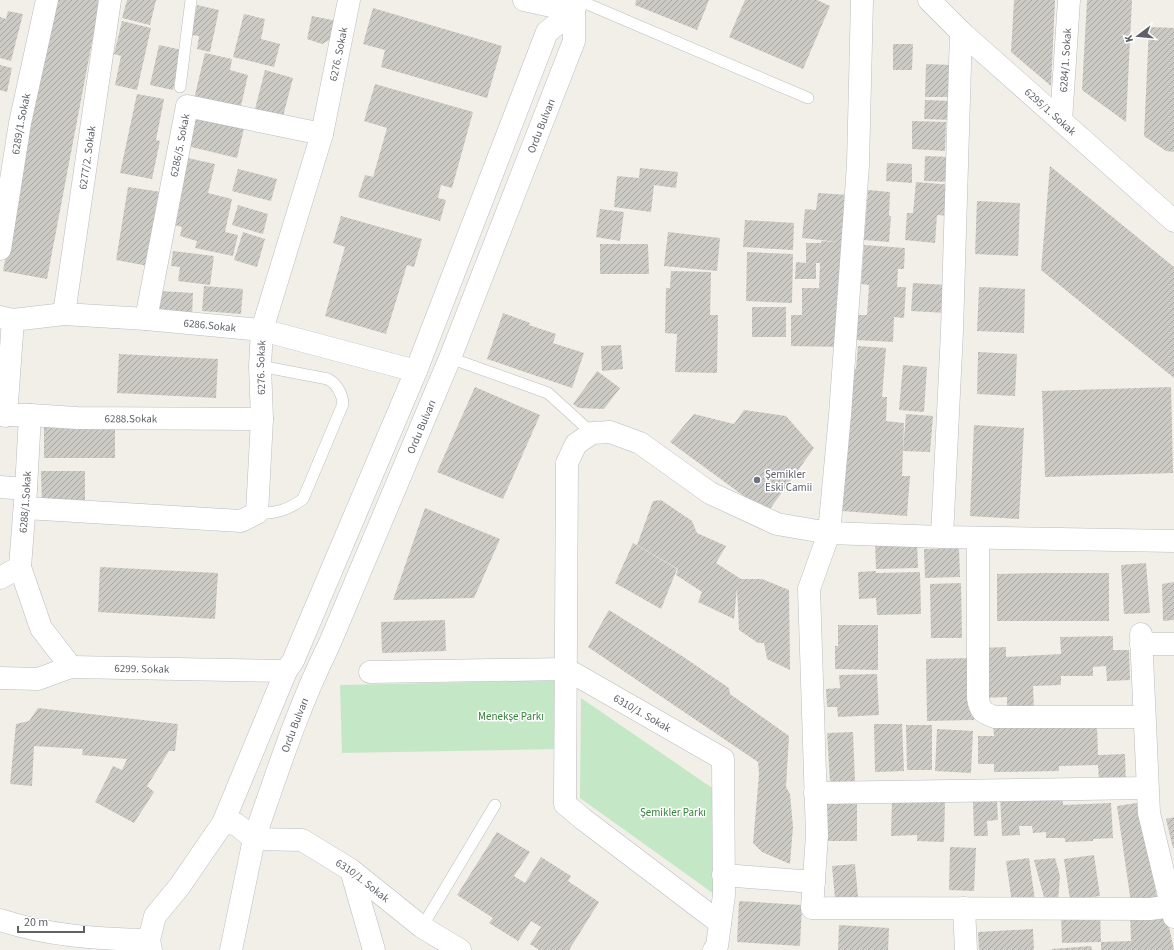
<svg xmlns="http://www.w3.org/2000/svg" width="1174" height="950" viewBox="0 0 1174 950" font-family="'Source Sans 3',sans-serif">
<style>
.green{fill:#c4e8c5}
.building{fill:url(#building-hatch)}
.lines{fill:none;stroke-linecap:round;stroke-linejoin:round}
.service-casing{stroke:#b9bcc1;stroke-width:12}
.minor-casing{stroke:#b9bcc1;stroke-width:23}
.secondary-casing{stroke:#babdc3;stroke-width:23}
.service{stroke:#fff;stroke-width:11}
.minor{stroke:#fff;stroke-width:22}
.secondary{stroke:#fff;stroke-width:22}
.worship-dot{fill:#6b7280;stroke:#fff;stroke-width:1.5}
.labels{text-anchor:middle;stroke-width:3;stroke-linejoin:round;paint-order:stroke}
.street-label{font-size:11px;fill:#5e6268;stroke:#fff}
.worship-label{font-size:11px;fill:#5b616d;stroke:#fff;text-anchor:start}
.park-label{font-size:11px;fill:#338239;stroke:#fff}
</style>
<defs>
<pattern id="building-hatch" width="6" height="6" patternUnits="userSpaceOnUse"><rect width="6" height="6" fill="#cccac4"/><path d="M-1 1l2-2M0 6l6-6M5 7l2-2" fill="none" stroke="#a9a7a3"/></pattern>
</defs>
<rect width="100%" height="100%" fill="#f1efe7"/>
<path class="green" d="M560,680L558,749L342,753L340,685Z
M581,698L718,792L714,894L580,798Z"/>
<path class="building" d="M54,0H100L47,279L3,271Z
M127,0H156L150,25L122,18Z
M636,0H709L697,30L635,5Z
M745,0H817L830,6L803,69L729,37Z
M1014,0H1055L1051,86L1011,52Z
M1087,0H1132L1126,122L1082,90Z
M197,5L219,10L210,52L197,49L199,36L191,35Z
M373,8L502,46L487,98L381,67L385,50L363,44Z
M8,11L23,14L11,61L0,58V17L6,19Z
M244,14L265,19L261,39L280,44L274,67L233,57Z
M312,16L337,21L335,37L322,44L307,39Z
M122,21L151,28L137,90L115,85L121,56L114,54Z
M1149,27L1174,28V152L1166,151L1144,136Z
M893,44H913L912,70H893Z
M159,45L182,50L173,90L150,85Z
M205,53L232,59L230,70L248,75L240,110L194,99Z
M926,64L952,65L951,97H925Z
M0,65L12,68L7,92L0,90Z
M265,70L293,78L282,120L254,113Z
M375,84L473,112L452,188L441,185L438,198L446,200L440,221L358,197L365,175L373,177L387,128L364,121Z
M137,94L164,99L156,140L160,141L152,179L120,173Z
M925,100L952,101L951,120L924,119Z
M191,111L245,124L237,158L183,145Z
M912,121L946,122L945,151L912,149Z
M925,156L952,157V182L924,181Z
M183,157L215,164L208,193L232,199L225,232L238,235L233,256L195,248L197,241L180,236L182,227L167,223Z
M887,163L912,164V183L886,181Z
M1050,166L1174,267V378L1041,270Z
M640,168L678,172L676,188L654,185L651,212L614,207L617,176L639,178Z
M238,169L277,179L271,201L232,191Z
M916,182L953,185L951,216L937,215L935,243L905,240L907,213H913Z
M128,187L161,192L148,266L116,260Z
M868,190L890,192L889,216H891L889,242L864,240Z
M818,193L848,195L841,347L791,346V315H802V288H819L820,263H816V279H795L796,262L806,263V243H821V241L839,242L802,238L805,209L816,210Z
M977,201L1020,203L1018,256L975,254Z
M238,205L268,214L263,234L232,225Z
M600,209L624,212L620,241L596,237Z
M341,216L422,239L414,267L407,265L386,334L325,316L345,247L333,243Z
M745,220L794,223L793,250L743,247Z
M243,232L265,239L257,267L234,260Z
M668,232L720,238L717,271L664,266Z
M600,244H648L649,274H600Z
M864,245L905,248L904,269H898L897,287H906L904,318L894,317L893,342L856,340L858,315H867L869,285L861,284Z
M173,251L214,256L210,285L178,281L180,267L171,266Z
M747,252L793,254L792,303L746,301Z
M671,271L711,272L710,315H718L717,373L675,372L677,334L665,333L666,288H670Z
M913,283L947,285L946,313L911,311Z
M204,286L243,289L241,314L202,311Z
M979,287L1025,289L1024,333L977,331Z
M160,291L193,293L192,316L159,315Z
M752,307H786V337H752Z
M503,313L530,323L529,325L556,334L553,343L584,353L572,388L487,359Z
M621,345L623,369L602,371L601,346Z
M858,346L886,348L882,397H887L886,421L904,423L902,476H910L907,516L842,511L852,368L856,369Z
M978,352L1017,354L1015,396L977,394Z
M119,354L218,359L216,398L117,393Z
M903,365L927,367L924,412L899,410Z
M597,371L620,388L604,409L579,408L573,404Z
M475,387L540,415L503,499L437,472Z
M1171,387L1173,473L1045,477L1042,391Z
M744,410L786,416L814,448L767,513L670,442L694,414L734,424Z
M906,414L933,416L930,452L903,451Z
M44,423L115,428V458H44Z
M974,425L1024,428L1019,519L970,516Z
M41,471H85V508H42Z
M661,500L692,521L697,533L726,546L716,563L741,579H762L789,590L790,670L767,659L764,643H758L739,630L737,588L734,619L698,602L702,592L676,575L678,569L637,545L653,501Z
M425,508L500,539L474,598L393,600Z
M917,541L918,568L876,569L875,542Z
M633,543L677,569L661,609L615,583Z
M959,548L960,577L925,578L924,549Z
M1146,563L1150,613L1124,614L1121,565Z
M100,567L218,573L215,619L98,612Z
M876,571V573L920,572L921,614L877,615L876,598L859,599L858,572Z
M1045,573H1109V621H997V574Z
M1174,582V620L1163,621L1162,584Z
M961,583L962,638H931L930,584Z
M609,610L682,656L729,688L730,694L789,736L786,787L790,794L793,827L790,864L762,852L753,843L759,774L758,762L588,647Z
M445,620L446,651L382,653L381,622Z
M838,625H878V670L835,669V646H838Z
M1113,636V650H1129L1130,680L1107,681L1106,666L1093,667V676H1061V685L1033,686L1034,709H1007V697L983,698L982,648L1006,647V657L1061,654L1060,637Z
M972,658L974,720L927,721L926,659Z
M877,674L879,715L838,717L837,707H827L826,689L840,688L839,675Z
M38,708L178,724L175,751H169L147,786L154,792L134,823L95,802L113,766L122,770L127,759L82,755L83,749L34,746L32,786L10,784L16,724L29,721Z
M993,723L1097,726L1098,755L1125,754L1126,783H1099L1098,765L1059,766V771L994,772V764H978V736H994Z
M874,724H902L904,771L875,772Z
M906,725H932V770H907Z
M937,729L973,731L971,773L935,771Z
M853,732L855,781L830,782L827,733Z
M1000,795H1063V805L1111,803L1113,838L1093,839V841L1065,842V838H1046V832L1033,833L1032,826H1019L1020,835L1002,836Z
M892,799L945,802L944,842L917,841V835L891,836Z
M997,800L998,820L987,821L988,836H974L973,801Z
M1143,802L1157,899L1131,903L1117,806Z
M827,804H857V841H827Z
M1174,817V848H1173L1166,819Z
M497,832L530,852L514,876L525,883L541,857L571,876L568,881L599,902L569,950H539L530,944L541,927L531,921L518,941L489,923L493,918L457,895Z
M950,847L976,848L974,891L949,890Z
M1094,855L1100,896L1070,900L1064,859Z
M1029,858L1035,900L1012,903L1006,861Z
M1055,858L1060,876L1058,901L1046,905L1034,860Z
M855,864L858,897L835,899L832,866Z
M739,901L802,905L800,946L737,942Z
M1100,913L1101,942L1062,943L1061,914Z
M1166,913L1174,950H1101V942L1131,941L1130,914Z
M839,925L889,928L888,950H838Z
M1033,929L1034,950H979L978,932Z
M1091,946L1092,950H1052V949Z"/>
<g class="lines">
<defs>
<path id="service" d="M578,0L808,98
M180,87L191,0
M450,358L548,393L592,433
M257,513C275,514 288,510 303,499L343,404C342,393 338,385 328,379L260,366
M422,927L495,805"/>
<g id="minor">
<path d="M524,0L574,11"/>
<path d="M862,0L858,165L840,415L829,533L809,589L817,835L812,908L1150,909L1174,906"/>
<path id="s1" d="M929,0L961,32L1174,221"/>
<path id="s2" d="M1061,121L1069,0"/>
<path id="s3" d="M0,249L20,123L47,0"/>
<path id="s4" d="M64,314L110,0"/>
<path id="s5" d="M0,317L13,320L64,314L146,319L262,330L416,371"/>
<path id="s6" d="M146,319L187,106L322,134"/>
<path id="s7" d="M0,415H30L77,418L262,419"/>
<path d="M6,416L13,320"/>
<path d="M0,487L26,489"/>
<path id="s8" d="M25,508L241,521L257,513L262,419L260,366L262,330L322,134L349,0"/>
<path d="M942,537L952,331L961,32"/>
<path d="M978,538V698C980,711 983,713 995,717H1144"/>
<path d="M20,567L41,628L71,667"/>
<path id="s9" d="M0,578L20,567L26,489L30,415"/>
<path d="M1141,634L1149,813L1174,917"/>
<path d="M1141,644H1174"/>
<path id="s10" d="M370,672L566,669L723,759L724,895L717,946L714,950"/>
<path id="s11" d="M0,678L38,679L71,667L286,671"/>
<path d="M815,793L1147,788"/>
<path id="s12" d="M254,839L302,840L351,870L422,927L460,950"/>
<path d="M351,870L374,950"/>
<path d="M723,875L814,882"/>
<path d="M964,908L966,950"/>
<path d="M720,923L583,819L565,804L567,463L576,444L592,433L610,432L640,443L710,493L777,524L829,533L942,537L1174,541"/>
</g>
<g id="secondary">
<path d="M223,823L236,824L254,839L231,950"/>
<path id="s13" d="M254,839C277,773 298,707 329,645L450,358L574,41V11L577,1"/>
<path d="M0,920C47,936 99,939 149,940"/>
<path d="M151,950L149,940L155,916L179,887L223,823L286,671L293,661L416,371L547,32L574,11"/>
</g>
</defs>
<use href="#service" class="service-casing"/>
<use href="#minor" class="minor-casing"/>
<use href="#secondary" class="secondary-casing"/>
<use href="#service" class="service"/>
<use href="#minor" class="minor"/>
<use href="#secondary" class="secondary"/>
</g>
<circle class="worship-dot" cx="757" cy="480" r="4"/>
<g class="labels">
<g class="street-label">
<text dy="4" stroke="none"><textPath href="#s8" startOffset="704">6276. Sokak</textPath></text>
<text dy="4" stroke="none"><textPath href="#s2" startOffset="61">6284/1. Sokak</textPath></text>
<text dy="4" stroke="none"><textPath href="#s1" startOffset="165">6295/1. Sokak</textPath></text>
<text dy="4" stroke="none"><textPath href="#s3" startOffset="127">6289/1.Sokak</textPath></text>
<text dy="4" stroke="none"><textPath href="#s13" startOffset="769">Ordu Bulvarı</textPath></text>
<text dy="4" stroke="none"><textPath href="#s6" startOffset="177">6286/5. Sokak</textPath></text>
<text dy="4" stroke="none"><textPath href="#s4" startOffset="158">6277/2. Sokak</textPath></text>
<text dy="4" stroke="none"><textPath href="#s5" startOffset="211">6286.Sokak</textPath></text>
<text dy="4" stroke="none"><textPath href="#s8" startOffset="380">6276. Sokak</textPath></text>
<text dy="4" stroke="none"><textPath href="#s7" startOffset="131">6288.Sokak</textPath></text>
<text dy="4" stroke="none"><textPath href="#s13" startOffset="445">Ordu Bulvarı</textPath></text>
<text dy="4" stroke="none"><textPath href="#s9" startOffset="88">6288/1.Sokak</textPath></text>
<text dy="4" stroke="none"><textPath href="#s11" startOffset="144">6299. Sokak</textPath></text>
<text dy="4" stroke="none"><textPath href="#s10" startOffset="284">6310/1. Sokak</textPath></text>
<text dy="4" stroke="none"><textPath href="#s13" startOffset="121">Ordu Bulvarı</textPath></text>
<text dy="4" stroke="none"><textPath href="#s12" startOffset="121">6310/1. Sokak</textPath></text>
</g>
<g class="worship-label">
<text x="765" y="478">Şemikler<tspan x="765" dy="13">Eski Camii</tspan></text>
</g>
<g class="park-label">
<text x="511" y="720">Menekşe Parkı</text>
<text x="673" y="816">Şemikler Parkı</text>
</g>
</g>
<g transform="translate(1138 36) rotate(254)" stroke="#ffffff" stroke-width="3" paint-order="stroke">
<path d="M0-3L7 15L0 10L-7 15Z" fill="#5e6268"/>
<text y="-6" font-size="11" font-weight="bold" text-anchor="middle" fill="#5e6268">K</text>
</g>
<path d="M18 926v6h66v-6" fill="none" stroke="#5e6268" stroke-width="2"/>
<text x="24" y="926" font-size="12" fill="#5e6268" stroke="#ffffff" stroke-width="3" paint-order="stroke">20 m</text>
</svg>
